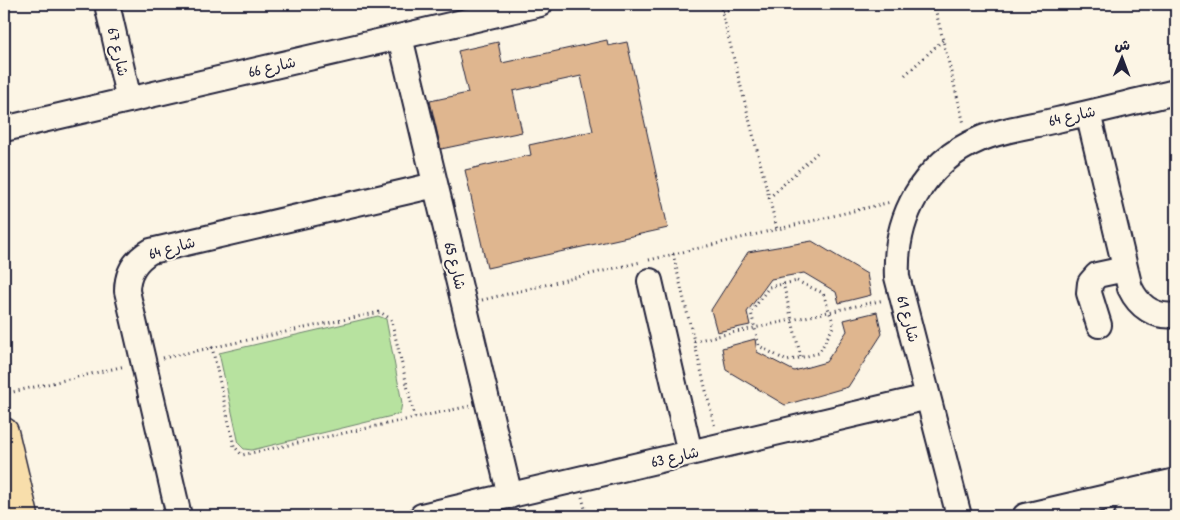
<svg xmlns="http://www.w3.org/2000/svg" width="1180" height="520" viewBox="0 0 1180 520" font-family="'Patrick Hand','Playpen Sans Arabic',sans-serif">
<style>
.green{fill:#b7e29f;stroke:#6c826d}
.building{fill:#dfb68f;stroke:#22223b}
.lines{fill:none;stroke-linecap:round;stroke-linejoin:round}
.minor-casing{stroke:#22223b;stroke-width:28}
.major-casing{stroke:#22223b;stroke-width:31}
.path{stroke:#22223b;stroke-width:3;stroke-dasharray:1 4;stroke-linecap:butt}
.minor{stroke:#fcf5e5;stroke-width:24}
.major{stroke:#f8deab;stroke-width:28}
.labels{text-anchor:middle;stroke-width:4;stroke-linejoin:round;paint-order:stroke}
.street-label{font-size:15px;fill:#22223b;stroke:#fcf5e5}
</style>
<rect width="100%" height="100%" fill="#fcf5e5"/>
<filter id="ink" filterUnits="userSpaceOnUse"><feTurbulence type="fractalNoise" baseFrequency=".02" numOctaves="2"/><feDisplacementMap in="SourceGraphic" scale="10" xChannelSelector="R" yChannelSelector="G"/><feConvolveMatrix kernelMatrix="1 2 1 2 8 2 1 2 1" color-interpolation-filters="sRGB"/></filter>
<g filter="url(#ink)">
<path class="green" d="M378,316L386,319L402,403L400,414L252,450L244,449L239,444L219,353Z"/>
<path class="building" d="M607,40L608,46L627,42L668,228L487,268L465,170L531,155L529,145L593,131L581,76L513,91L522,132L441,149L430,101L468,93L458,51L498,42L502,63Z
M812,241L867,274L871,295L839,303L836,292L804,273L771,279L747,312L750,325L717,332L711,310L748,252Z
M877,312L882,334L848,387L785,405L726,370L722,348L755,339L757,352L794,371L826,362L847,331L844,320Z"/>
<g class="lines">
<defs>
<path id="minor" d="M107,4L129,100
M400,37L510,496
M1088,113L1130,288C1139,307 1155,318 1176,315
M4,129L540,4
M650,281L690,453
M1099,325L1089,293L1090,283L1097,275L1125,269
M179,516L127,291C127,273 135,260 151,251L435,185
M422,516L928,397
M959,516L897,277C894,218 923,163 980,139C1004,129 1032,126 1057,120C1097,111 1137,101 1176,92
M1025,516L1176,481
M1127,516L1176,505"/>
<path id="major" d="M4,432L24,516"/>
</defs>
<use href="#minor" class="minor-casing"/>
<use href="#major" class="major-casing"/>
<path class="path" d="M720,4L777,229
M934,4L964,124
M722,11L755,4
M905,75L943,40
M769,198L819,151
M673,254L715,428
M649,260L891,202
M797,281L823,293L834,325L819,353L787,361L759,346L751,312L769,287Z
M783,283L801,358
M482,300L641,262
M694,341L884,300
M212,347L234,446L242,455L470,406
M163,358L380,312L391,319L415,418
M4,394L125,366
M582,497L587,516"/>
<use href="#minor" class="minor"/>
<use href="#major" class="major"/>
</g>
</g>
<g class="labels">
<g class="street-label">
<text transform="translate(118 52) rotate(77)" y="5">شارع 67</text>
<text transform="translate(272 67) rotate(-13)" y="5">شارع 66</text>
<text transform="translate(1072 116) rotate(-13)" y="5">شارع 64</text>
<text transform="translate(172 248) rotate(-16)" y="5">شارع 64</text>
<text transform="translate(455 266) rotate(76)" y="5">شارع 65</text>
<text transform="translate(908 319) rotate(75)" y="5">شارع 61</text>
<text transform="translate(675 457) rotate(-13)" y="5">شارع 63</text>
</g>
</g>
<rect width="1180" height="520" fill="none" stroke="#fcf5e5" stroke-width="20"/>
<rect x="10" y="10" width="1160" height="500" fill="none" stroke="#22223b" stroke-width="2" filter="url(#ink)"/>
<g transform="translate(1122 58) rotate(1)" stroke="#fcf5e5" stroke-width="4" paint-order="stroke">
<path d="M0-4L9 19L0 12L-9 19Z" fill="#22223b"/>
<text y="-8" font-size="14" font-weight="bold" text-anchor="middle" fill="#22223b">ش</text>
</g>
</svg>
